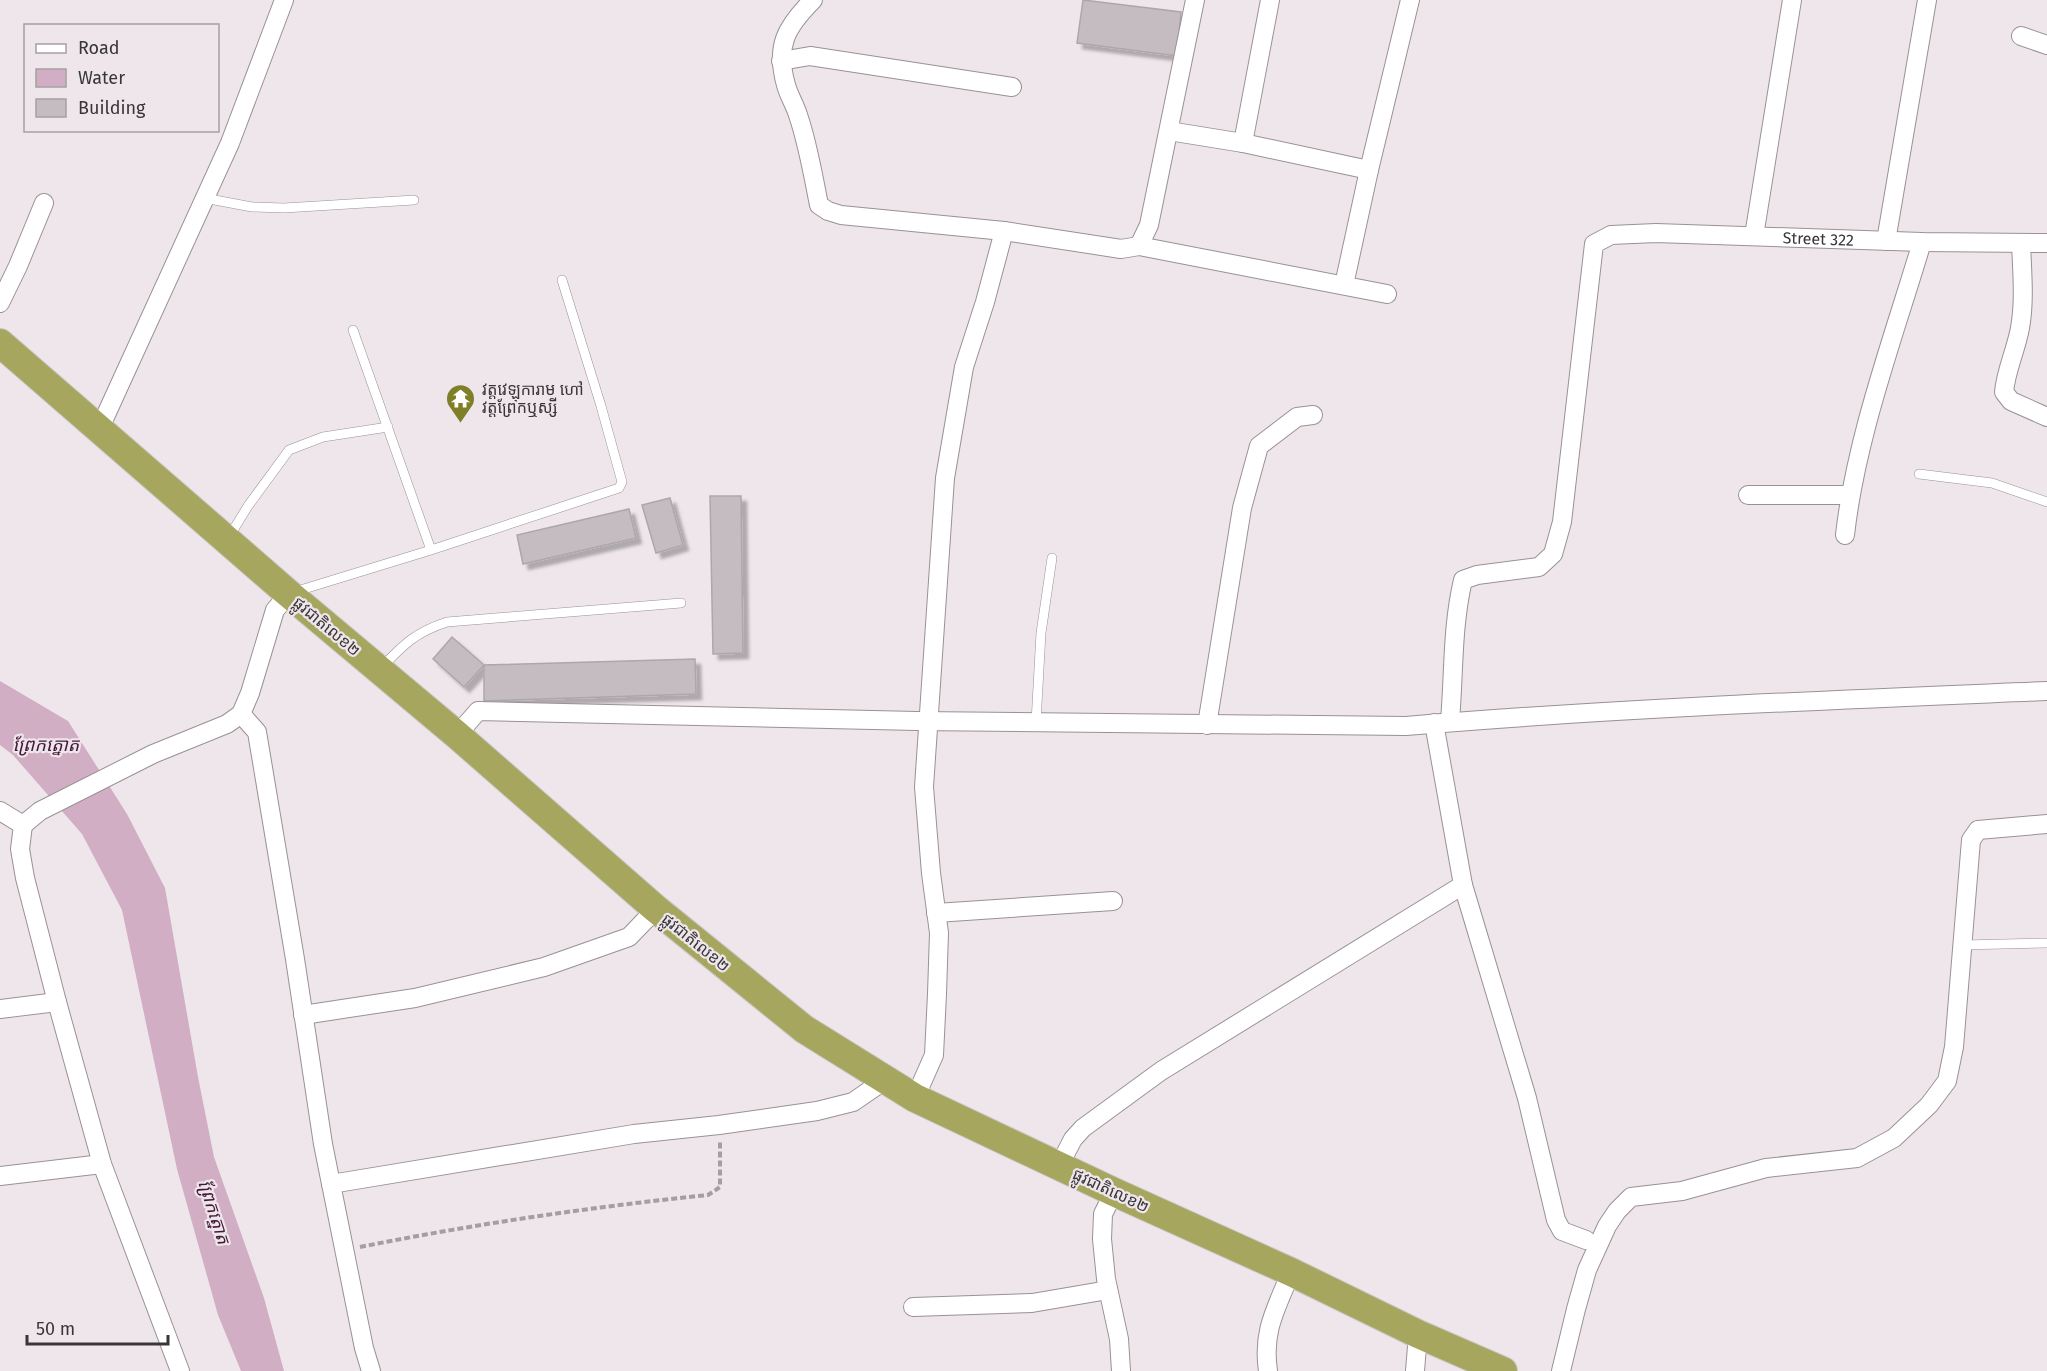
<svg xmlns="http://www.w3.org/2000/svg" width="2047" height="1371" viewBox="0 0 2047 1371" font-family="'Fira Sans','Noto Sans Khmer',sans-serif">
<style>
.water{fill:#d1aec4}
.building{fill:#c4bcc1;stroke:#aea6ab;stroke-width:1.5;filter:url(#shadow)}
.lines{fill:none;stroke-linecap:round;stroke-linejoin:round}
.service-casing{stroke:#999196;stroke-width:10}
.minor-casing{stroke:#999196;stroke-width:20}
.trunk-casing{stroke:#c8c7c7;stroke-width:30}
.path{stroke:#a49ea1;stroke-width:4;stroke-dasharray:6 3;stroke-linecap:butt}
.service{stroke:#fff;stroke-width:9}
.minor{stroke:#fff;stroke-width:18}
.trunk{stroke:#a6a65f;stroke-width:28}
.labels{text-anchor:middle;stroke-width:4.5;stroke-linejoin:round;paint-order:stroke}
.street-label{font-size:16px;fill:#393638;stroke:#eee6eb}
.poi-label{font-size:16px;fill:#393638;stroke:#eee6eb;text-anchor:start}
.water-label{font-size:18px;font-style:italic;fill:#441937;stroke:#eee6eb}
</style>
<defs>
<filter id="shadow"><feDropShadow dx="5.5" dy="5.5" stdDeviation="1.5" flood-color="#0004"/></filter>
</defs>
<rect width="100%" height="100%" fill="#eee6eb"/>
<path class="water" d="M0,681L68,721L127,814L165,888L198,1077L214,1157L264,1298L284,1371H241L218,1315L177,1169L122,910L82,834L13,755L0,745Z"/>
<path class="building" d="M1083,0L1181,12L1177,56L1077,43Z
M710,496H741L743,653L713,654Z
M670,498L683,545L656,553L642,505Z
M629,509L636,538L523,564L517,535Z
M452,637L484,665L464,687L433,659Z
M695,659L696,694L484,701V665Z"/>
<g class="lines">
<defs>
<path id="service" d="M204,198L252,207L284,208L414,200
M353,330L431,550
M1919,474L1992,483L2047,502
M229,537L248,506L289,450L323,437L388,427
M294,592L431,550L619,488L622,482L601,406L562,280
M382,667C404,644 416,632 447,622L681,603
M1036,722L1041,633L1052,558
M1963,945L2047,943"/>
<g id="minor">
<path d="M813,0C786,27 775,46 786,85C789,96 795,105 798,115C808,144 813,175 819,205L828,211L841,215L1004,231L1121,249L1139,246L1387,294"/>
<path d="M2021,36L2047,45"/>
<path d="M781,61L810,56L1012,87"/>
<path d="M1169,131L1243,143L1369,170"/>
<path d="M1243,143L1270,0"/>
<path d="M1754,236L1792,0"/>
<path d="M1886,241L1927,0"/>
<path d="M2021,243C2022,271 2025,300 2020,328C2016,350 2006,370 2004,392L2011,401L2047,417"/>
<path d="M1139,246L1149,225L1195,0"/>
<path d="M1344,285L1369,170L1410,0"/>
<path d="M0,303L18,266L44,203"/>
<path d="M99,430L230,143L284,0"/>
<path d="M1748,495H1850"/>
<path d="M1845,535C1856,437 1894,336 1922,242"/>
<path d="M241,714L257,732L295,959L323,1144L364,1348L371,1371"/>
<path id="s1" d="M1450,721C1454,674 1452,626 1463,580L1477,575L1539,567L1553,554L1562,522L1594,244L1611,235L1656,233L1922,242L2047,243"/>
<path d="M1434,723L1463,885L1527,1098L1556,1220L1562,1231L1586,1240"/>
<path d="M1207,725L1242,508L1259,446L1297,417L1313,415"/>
<path d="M457,735L478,711L917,721L1406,726C1619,708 1833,700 2047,691"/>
<path d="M0,811L23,825L40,811L153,754L227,724L241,714L250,693L275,610L289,594"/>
<path d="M23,825L20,849L25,878L57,1002L102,1164L180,1371"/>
<path d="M936,913L1113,901"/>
<path d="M0,1009L57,1002"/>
<path d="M303,1015L415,998L544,967L629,937L656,909"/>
<path d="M915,1098L934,1055L937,994L939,933L931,873L924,787L945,478L964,367L985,302L1004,231"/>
<path d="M1059,1166L1073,1139L1083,1128L1161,1071L1463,885"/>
<path d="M0,1176L102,1164"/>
<path d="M331,1184L634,1134L719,1125L817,1111L853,1102L885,1080"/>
<path d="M1114,1192L1103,1214L1102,1239L1106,1279L1119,1339L1121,1371"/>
<path d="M913,1307L1032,1303L1108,1290"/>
<path d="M1268,1371C1262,1331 1276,1309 1291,1272"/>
<path d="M1415,1371L1418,1334"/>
<path d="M1561,1371L1576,1309L1587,1270L1607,1226L1617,1211L1631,1197L1682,1191L1766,1168L1857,1158L1894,1138L1929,1105L1947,1081L1954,1047L1971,840L1978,830L2047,824"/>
</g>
<path id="trunk" d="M0,343L289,594L457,735L656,909L804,1029L915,1098L1114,1192L1291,1272L1418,1334L1503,1371"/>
</defs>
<use href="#service" class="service-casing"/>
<use href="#minor" class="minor-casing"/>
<use href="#trunk" class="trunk-casing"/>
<path class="path" d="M360,1247C475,1224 591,1207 708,1195L720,1187V1141"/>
<use href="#service" class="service"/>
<use href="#minor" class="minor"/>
<use href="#trunk" class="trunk"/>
</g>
<defs>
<symbol id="temple-pin" viewBox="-11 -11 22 30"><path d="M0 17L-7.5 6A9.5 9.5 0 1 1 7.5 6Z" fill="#7f7f28" stroke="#eee6eb"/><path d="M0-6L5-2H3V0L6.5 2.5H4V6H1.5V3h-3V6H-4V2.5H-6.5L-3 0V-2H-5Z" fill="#fff"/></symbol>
</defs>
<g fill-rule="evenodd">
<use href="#temple-pin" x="444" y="382" width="33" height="45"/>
</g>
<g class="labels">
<g class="street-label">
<text dy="6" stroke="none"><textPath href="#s1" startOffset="778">Street 322</textPath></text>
<text transform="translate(327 626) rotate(40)" y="6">ផ្លូវជាតិលេខ២</text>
<text transform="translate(696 942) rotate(39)" y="6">ផ្លូវជាតិលេខ២</text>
<text transform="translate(1111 1190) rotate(25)" y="6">ផ្លូវជាតិលេខ២</text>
</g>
<g class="poi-label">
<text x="482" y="395">វត្តវេឡុការាម ហៅ<tspan x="482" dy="18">វត្តព្រែកឬស្សី</tspan></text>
</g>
<g class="water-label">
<text x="46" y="751">ព្រែកត្នោត</text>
<text transform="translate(214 1212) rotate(72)" y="6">ព្រែកត្នោត</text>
</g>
</g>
<rect x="24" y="24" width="195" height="108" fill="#eee6eb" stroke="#a6a0a3" stroke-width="1.5"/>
<rect x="36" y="44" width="30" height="9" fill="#ffffff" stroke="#a6a0a3" stroke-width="1.5"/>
<text x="78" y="54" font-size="18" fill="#393638">Road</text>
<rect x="36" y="69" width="30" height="18" fill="#d1aec4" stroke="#a6a0a3" stroke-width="1.5"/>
<text x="78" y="84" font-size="18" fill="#393638">Water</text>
<rect x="36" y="99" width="30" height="18" fill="#c4bcc1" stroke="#a6a0a3" stroke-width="1.5"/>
<text x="78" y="114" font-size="18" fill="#393638">Building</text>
<path d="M27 1335v9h141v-9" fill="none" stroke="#393638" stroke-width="3"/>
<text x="36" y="1335" font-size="18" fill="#393638" stroke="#eee6eb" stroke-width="4.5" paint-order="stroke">50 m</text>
</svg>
